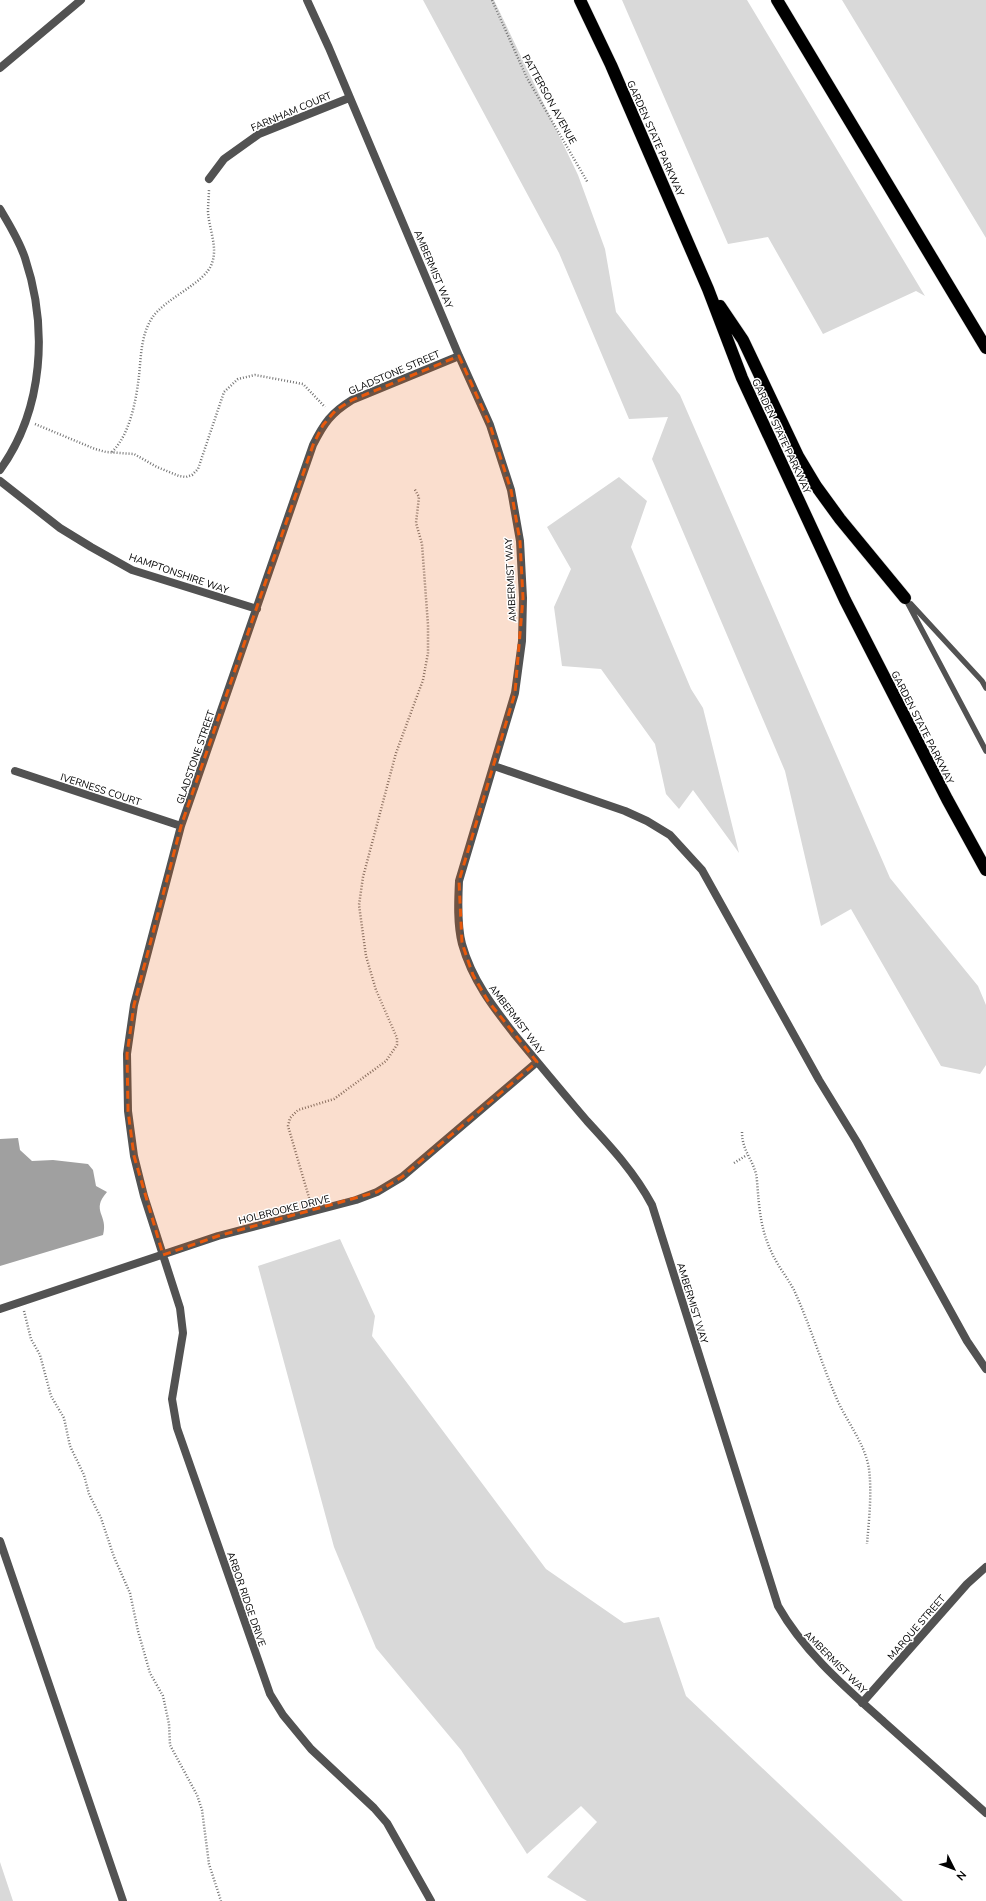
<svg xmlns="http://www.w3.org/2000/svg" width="986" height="1901" viewBox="0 0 986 1901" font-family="'Nunito Sans',sans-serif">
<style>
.green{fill:#d9d9d9}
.water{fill:#a0a0a0}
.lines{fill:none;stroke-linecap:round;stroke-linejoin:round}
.highway-casing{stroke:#dbdbdb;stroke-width:13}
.path{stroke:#747474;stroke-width:2.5;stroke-dasharray:1 2;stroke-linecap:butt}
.lane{stroke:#525252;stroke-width:5.5}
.street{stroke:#525252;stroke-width:8}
.highway{stroke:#000;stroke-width:12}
.marked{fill:#e8590c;fill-opacity:0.2;stroke:#e8590c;stroke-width:3;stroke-dasharray:8 5;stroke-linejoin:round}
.labels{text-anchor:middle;stroke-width:3;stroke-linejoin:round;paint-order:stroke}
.street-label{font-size:10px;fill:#000;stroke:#fff}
</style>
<rect width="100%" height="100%" fill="#fff"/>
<path class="green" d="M423,0H494L578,175L605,249L616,312L680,395L890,878L978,986L986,1005V1065L980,1074L941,1066L851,909L821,926L785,771L652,459L668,417L629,419L559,253Z
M622,0H747L925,296L916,291L823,334L768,237L728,244Z
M842,0H986V238Z
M619,477L647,501L631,547L691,689L703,708L739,853L693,790L679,809L666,794L655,744L601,669L562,666L554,607L571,569L547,527Z
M340,1239L375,1316L372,1336L546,1569L624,1623L659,1617L686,1696L903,1901H587L547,1877L597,1822L581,1806L527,1854L461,1750L376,1648L334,1547L258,1266Z
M0,1862L13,1901H0Z"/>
<path class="water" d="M18,1138L20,1150L32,1161L53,1160L88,1164L93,1170L96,1186L107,1192C90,1211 109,1215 103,1235L0,1266V1139Z"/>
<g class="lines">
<defs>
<path id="highway" d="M580,0L611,65L708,289L742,378L845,600L947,799L986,870
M777,0L986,348
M720,306L743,340L798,456L816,486L840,519L905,598"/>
</defs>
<use href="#highway" class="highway-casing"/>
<path class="path" d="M492,0L527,78L588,183
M35,424L95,449L106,452L134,454L157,467L179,476L186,477L192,475L198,469L224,392L238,379L255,375L303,384L325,407
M112,452C130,434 136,401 139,376C141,356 141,335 152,318C165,298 206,283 212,263C218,247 209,229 208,212C208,204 209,196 209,188
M742,1132C742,1153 756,1162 757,1181C759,1205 760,1228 771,1251C777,1265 787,1277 794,1290C810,1325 821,1362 836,1397C846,1421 865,1443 869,1469C872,1493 869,1520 867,1544
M734,1163L747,1155
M310,1201L288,1126L290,1118L298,1110L334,1099L386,1061L397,1045V1038L376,990L366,956L359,905L363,877L396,753L423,680L428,653V625L422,544L416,523L419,497L414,488
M24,1311L31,1339L40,1355L51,1396L64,1418L70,1446L84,1475L89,1494L101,1518L114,1557L130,1593L138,1631L150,1673L163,1696L169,1724L170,1745L197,1795L202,1810L209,1864L221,1901"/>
<path class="lane" d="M905,598L986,751
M911,604L982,681L986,688"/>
<path class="street" d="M307,0L329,48L459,356L490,425L511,490L520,541L523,598L522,641L515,693L459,881C458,901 457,925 462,944C472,980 493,1007 515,1035C539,1064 563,1093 587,1121C611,1147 635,1173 652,1205L778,1606C804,1652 845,1687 884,1722C918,1752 952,1783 986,1813
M0,68L81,0
M209,179L224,159L259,134L349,98
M0,209C9,224 19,240 25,258C48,327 44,409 0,470
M0,481L60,528L91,547L132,570L257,609
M494,766L625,811L647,821L670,835L702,870L819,1080L857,1142L967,1341L986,1369
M15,771L181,826
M0,1309L218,1236L356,1200L377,1192L402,1177L537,1062
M0,1541L123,1901
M862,1703L967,1584L986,1567
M431,1901L387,1823L374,1808L311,1749L283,1715L270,1694L177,1428L172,1399L183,1333L180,1308L144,1196L134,1156L128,1111L127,1054L134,1005L181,826L313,445C324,423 331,413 352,400L459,356"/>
<use href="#highway" class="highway"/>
</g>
<path class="marked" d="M459,356L490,425L511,490L520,541L523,598L515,693L459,881L462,943L473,975L488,1001L537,1062L402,1177L377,1192L218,1236L163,1255L134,1156L128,1111L127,1054L134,1005L181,826L313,445L323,425L336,410L352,400Z"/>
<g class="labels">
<g class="street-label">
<text transform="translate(550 99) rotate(61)" y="4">PATTERSON AVENUE</text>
<text transform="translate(291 111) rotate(-23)" y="4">FARNHAM COURT</text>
<text transform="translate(656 138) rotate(66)" y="4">GARDEN STATE PARKWAY</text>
<text transform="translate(434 269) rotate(67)" y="4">AMBERMIST WAY</text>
<text transform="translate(394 372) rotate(-23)" y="4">GLADSTONE STREET</text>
<text transform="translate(782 436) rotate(65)" y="4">GARDEN STATE PARKWAY</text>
<text transform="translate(179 573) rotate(19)" y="4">HAMPTONSHIRE WAY</text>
<text transform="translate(510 580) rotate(-93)" y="4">AMBERMIST WAY</text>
<text transform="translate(923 727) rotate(63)" y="4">GARDEN STATE PARKWAY</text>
<text transform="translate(195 757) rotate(-71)" y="4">GLADSTONE STREET</text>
<text transform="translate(101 789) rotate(18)" y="4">IVERNESS COURT</text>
<text transform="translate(517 1019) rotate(53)" y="4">AMBERMIST WAY</text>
<text transform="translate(284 1209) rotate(-14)" y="4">HOLBROOKE DRIVE</text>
<text transform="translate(693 1303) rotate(73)" y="4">AMBERMIST WAY</text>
<text transform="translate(247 1599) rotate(71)" y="4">ARBOR RIDGE DRIVE</text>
<text transform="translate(916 1627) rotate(-49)" y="4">MARQUE STREET</text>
<text transform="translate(836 1662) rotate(45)" y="4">AMBERMIST WAY</text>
</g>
</g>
<g transform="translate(954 1869) rotate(132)" stroke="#ffffff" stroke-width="3" paint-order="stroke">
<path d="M0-3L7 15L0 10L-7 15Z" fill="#000000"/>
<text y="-6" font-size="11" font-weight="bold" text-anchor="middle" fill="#000000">N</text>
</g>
</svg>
